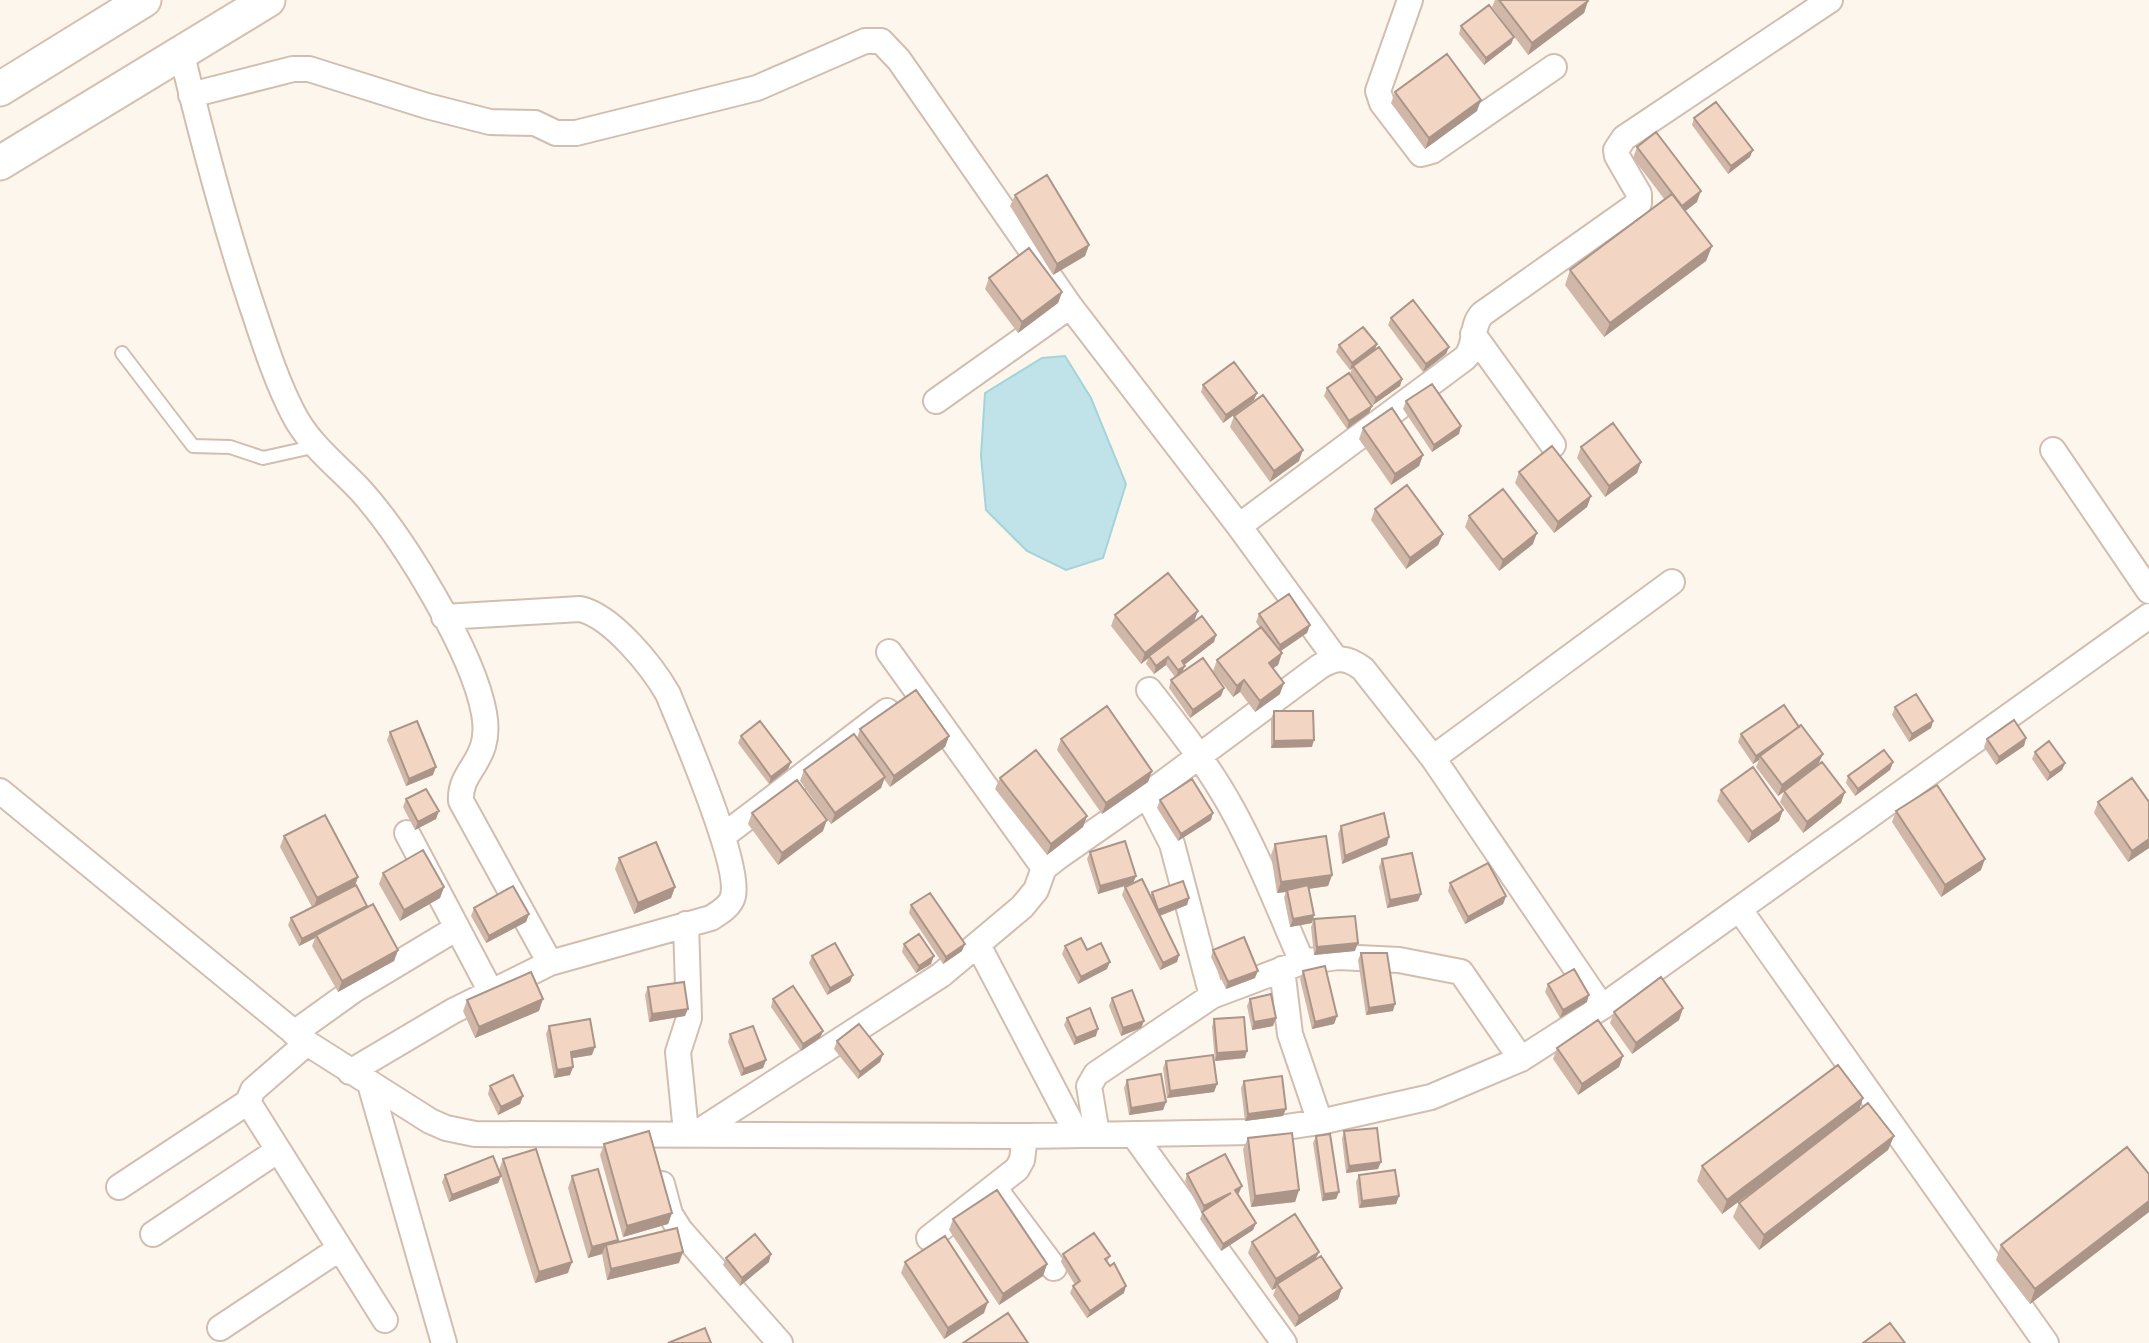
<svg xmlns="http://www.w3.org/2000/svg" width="2149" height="1343" viewBox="0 0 2149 1343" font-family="Signika,sans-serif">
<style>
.water{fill:#bfe3e8;stroke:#a5d3da;stroke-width:2}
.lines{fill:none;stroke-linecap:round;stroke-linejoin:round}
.lane-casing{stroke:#d1beb0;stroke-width:16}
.street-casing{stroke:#d1beb0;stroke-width:28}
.secondary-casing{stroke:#d6c0b0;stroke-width:37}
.lane{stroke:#fff;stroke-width:12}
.street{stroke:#fff;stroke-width:24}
.secondary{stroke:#fff;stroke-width:33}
.wall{fill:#d1b7a8}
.shaded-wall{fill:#aa9588}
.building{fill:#f3d5c3;stroke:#aa9588;stroke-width:2}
</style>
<rect width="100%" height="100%" fill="#fdf6ec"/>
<path class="water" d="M1065,356L1091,398L1126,484L1103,558L1066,570L1027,551L986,510L981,456L985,393L1042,358Z"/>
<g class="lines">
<defs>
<path id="lane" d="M122,353L193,446L230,447L263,458L317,446"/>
<path id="street" d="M1410,0L1378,91L1382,103L1421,154L1432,151L1554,67
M182,55C203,142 226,230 255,315C266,348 277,382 293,413C309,445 339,467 362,492C404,539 473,652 484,713C493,762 459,768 461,801L550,963
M191,95L293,69H309L427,106L490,122L535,123L556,133H576L757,88L865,41H881L899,60L1070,306L1239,526L1336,659
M1473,334L1553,445
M936,401L1070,306
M2053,450L2149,591
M1239,526L1465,358C1477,346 1470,327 1482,314L1639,203V194L1617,156L1616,150L1624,138L1830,0
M889,652L1044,868
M1149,690C1178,727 1207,764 1230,805C1258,855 1279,909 1302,962
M1433,758L1672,582
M0,791L307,1043L430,1121L446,1128L475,1134L1025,1136L1252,1132L1320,1122L1431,1097L1521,1059L1602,1007L2149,616
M1147,795L1172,844L1212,996
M407,833L491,992
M723,836L887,711
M1740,910L2046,1343
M978,945L1077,1134
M1282,969L1290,1034L1320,1122
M294,1033L354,990L457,928
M307,1043L253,1090L248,1102L385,1320
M350,1072L453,1011L550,963L711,918C719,913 731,906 733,896C741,864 683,731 668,694C652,666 612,616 580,609L444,617
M370,1084L444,1343
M686,1132L678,1052L689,1018L686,924
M698,1132L941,975L1022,907L1036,890L1044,868L1058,857L1147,795L1319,667C1337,656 1347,657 1363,669L1433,758L1602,1007
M1097,1134L1089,1086L1096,1074L1212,996L1302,962L1338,957L1399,960L1461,972L1521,1059
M1133,1134L1284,1343
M662,1184L670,1214L680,1230L780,1343
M119,1187L248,1102
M995,1189L1054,1268
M153,1234L277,1151
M929,1238L1017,1169L1022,1160L1025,1136
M220,1328L339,1249"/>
<path id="secondary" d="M0,89L144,0
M0,163L268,0"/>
</defs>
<use href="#lane" class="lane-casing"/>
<use href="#street" class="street-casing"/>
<use href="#secondary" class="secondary-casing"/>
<use href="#lane" class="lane"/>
<use href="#street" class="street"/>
<use href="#secondary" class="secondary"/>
</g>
<path class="wall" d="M1495,0H1587L1588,1L1584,13L1528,55L1492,7Z
M1461,26L1514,37L1511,44L1484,65L1459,34Z
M1395,92L1477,111L1425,149L1391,103Z
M1694,118L1750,157L1728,174L1692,125Z
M1637,147L1697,202L1685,211L1712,246L1706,261L1604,337L1565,285L1570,270L1665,200L1633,158Z
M1015,195L1089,245L1085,256L1053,275L1010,206Z
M989,278L1062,292L1058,303L1018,333L985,289Z
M1391,318L1449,347L1446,354L1423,372L1388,325Z
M1377,344L1374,351L1402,379L1400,386L1373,405L1350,374L1352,368L1350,370L1336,352L1339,345Z
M1203,385L1257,393L1254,400L1223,423L1201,392Z
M1327,388L1372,406L1369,413L1347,429L1324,396Z
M1406,401L1461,426L1459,434L1432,452L1403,409Z
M1234,416L1299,461L1270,482L1230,427Z
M1363,428L1423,455L1419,466L1391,485L1359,439Z
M1581,447L1641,462L1637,473L1605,497L1577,458Z
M1519,472L1591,496L1587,507L1554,533L1515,483Z
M1375,509L1443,534L1438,545L1406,569L1371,520Z
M1469,516L1533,544L1499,571L1465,527Z
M1259,614L1310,625L1307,633L1280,651L1282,653L1278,665L1273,668L1280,694L1255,712L1240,692L1233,697L1213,671L1217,660L1260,628L1256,622Z
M1115,615L1194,622L1216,635L1214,642L1184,665L1182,673L1224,688L1221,696L1190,718L1169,688L1171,680L1175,677L1166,665L1154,674L1146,664L1148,658L1141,664L1111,626Z
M1895,707L1933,721L1931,728L1909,742L1892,715Z
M1274,711L1312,747L1271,748V719Z
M860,729L949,736L945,747L890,787L884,779L881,788L831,824L800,781L804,770L857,738Z
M390,732L433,775L406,786L387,740Z
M1741,734L1819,764L1841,803L1803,833L1780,802L1784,792L1778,796L1756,767L1759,760L1753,764L1738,742Z
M741,736L791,762L788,769L769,784L738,743Z
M2026,738L2024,746L1996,765L1984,747L1987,739Z
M1061,739L1152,771L1148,782L1102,814L1057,750Z
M2035,752L2065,763L2062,770L2047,781L2032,759Z
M1893,762L1890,770L1855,796L1846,783L1848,776Z
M1000,778L1087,816L1083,827L1047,855L995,789Z
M1721,790L1783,810L1779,821L1748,843L1717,801Z
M406,799L436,819L415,830L403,807Z
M1160,800L1211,820L1178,841L1157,808Z
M2098,802H2149V848L2128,862L2094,813Z
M1896,811L1981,870L1941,897L1892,822Z
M752,813L823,831L778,865L748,824Z
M1341,826L1387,845L1342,864L1338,834Z
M284,836L358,877L355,886L367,906L398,950L394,961L338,992L312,946L315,938L299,946L288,925L291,918L312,907L280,847Z
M1275,844L1332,875L1328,886L1309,889L1314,915L1312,923L1290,927L1284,897L1286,892L1277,893L1271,855Z
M1090,852L1136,876L1133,883L1150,896L1152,892L1189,898L1187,905L1160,916L1179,955L1177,962L1160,970L1122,895L1125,887L1133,884L1098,894L1087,859Z
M619,858L675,887L671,898L634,914L615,869Z
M1382,859L1421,894L1418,901L1387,908L1379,867Z
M383,873L444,887L440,898L400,921L379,884Z
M1450,883L1506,896L1503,904L1465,924L1448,891Z
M911,905L962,951L943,964L909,913Z
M474,908L529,914L526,922L486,943L471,916Z
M1314,919L1355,951L1314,955L1311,927Z
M904,944L931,964L916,973L902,952Z
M1065,946L1087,950L1107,969L1078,984L1062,954Z
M1213,950L1255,978L1226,989L1211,957Z
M1361,953L1393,1011L1366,1015L1358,960Z
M812,956L853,975L850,982L827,995L809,963Z
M1303,971L1337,1016L1334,1024L1312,1029L1300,979Z
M1548,984L1587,1002L1560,1018L1545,992Z
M648,987L685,1016L649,1022L645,995Z
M1112,998L1144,1021L1141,1028L1121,1036L1109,1006Z
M773,999L823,1031L820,1038L801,1051L771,1007Z
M1250,999L1273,1026L1252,1030L1247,1006Z
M467,1000L539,1011L475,1038L463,1011Z
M1683,1008L1679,1020L1632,1054L1610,1023L1614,1012Z
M1067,1018L1096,1036L1074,1045L1064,1025Z
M1214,1019L1245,1058L1215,1061L1212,1027Z
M549,1026L592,1055L572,1058L573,1067L570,1075L554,1078L546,1034Z
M730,1034L766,1060L763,1068L741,1076L728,1042Z
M837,1041L883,1054L880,1062L858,1079L834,1049Z
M1557,1048L1623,1056L1619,1067L1578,1095L1553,1059Z
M1166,1061L1217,1084L1214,1092L1167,1098L1163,1068Z
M1127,1080L1166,1102L1163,1110L1129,1115L1124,1088Z
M1244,1081L1283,1116L1245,1121L1241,1088Z
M490,1086L523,1096L520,1104L498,1115L488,1094Z
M1863,1098L1859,1110L1894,1136L1888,1150L1759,1250L1733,1217L1739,1203L1772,1177L1722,1214L1697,1181L1702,1166Z
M1344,1131L1378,1169L1346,1173L1342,1139Z
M1316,1136L1339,1192L1336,1199L1322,1201L1313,1143Z
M1248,1138L1299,1190L1295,1202L1251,1207L1243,1149Z
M604,1144L672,1213L668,1224L623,1237L600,1155Z
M503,1159L568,1273L535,1283L501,1176L498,1183L449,1202L442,1182L445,1175L499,1170Z
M1187,1174L1239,1193L1237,1194L1256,1223L1253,1230L1221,1251L1200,1219L1202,1214L1185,1181Z
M2149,1174V1212L2030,1304L1996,1260L2001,1245Z
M1359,1175L1399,1196L1396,1204L1359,1208L1356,1182Z
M572,1176L618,1240L617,1242L679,1263L607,1280L602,1254L588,1258L568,1188Z
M953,1219L1047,1264L1043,1276L999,1305L949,1230Z
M1252,1242L1316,1259L1342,1288L1338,1299L1295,1327L1273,1295L1276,1288L1272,1290L1248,1253Z
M1063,1254L1110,1256L1107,1262L1124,1293L1087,1318L1070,1293L1073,1286L1075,1285L1061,1262Z
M726,1258L769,1262L740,1286L723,1265Z
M905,1262L984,1313L944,1339L901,1273Z"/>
<path class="shaded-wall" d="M1588,1L1584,13L1528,55L1532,43Z
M1514,37L1511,44L1484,65L1486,58Z
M1481,100L1477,111L1425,149L1429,138Z
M1753,150L1750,157L1728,174L1731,166Z
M1701,191L1697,202L1678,217L1682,206Z
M1089,245L1085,256L1053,275L1057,264Z
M1712,246L1706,261L1604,337L1610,323Z
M1062,292L1058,303L1018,333L1022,322Z
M1377,344L1374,352L1350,370L1352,363Z
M1449,347L1446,354L1423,372L1426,364Z
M1402,379L1400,386L1373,405L1376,398Z
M1257,393L1254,400L1223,423L1226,415Z
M1372,406L1369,413L1347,429L1349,421Z
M1461,426L1459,434L1432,452L1434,445Z
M1303,450L1299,461L1270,482L1274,471Z
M1423,455L1419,466L1391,485L1395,474Z
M1641,462L1637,473L1605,497L1609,486Z
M1591,496L1587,507L1554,533L1558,522Z
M1537,533L1533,544L1499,571L1503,560Z
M1443,534L1438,545L1406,569L1410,558Z
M1198,611L1194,622L1141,664L1145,653Z
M1310,625L1307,633L1278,653L1280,645Z
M1216,635L1214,642L1179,669L1182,661Z
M1282,653L1278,665L1265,674L1269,663Z
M1168,657L1166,665L1154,674L1156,666Z
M1185,666L1182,673L1176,678L1178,670Z
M1244,680L1240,692L1233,697L1237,686Z
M1284,683L1280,694L1255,712L1260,701Z
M1224,688L1221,696L1190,718L1193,710Z
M1933,721L1931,728L1909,742L1912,734Z
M1799,727L1760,756L1759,760L1753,764L1756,756Z
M949,736L945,747L890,787L894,776Z
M2026,738L2024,746L1996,765L1999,757Z
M1314,740L1312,747L1271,748L1274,741Z
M1823,754L1818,765L1778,796L1782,785Z
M791,762L788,769L769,784L771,777Z
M1893,762L1890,770L1855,796L1858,789Z
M2065,763L2062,770L2047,781L2050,773Z
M436,767L433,775L406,786L409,779Z
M1152,771L1148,782L1102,814L1106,803Z
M885,777L881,788L831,824L835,813Z
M1845,792L1841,803L1803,833L1807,822Z
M1783,810L1779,821L1748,843L1752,832Z
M439,811L436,819L415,830L418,822Z
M1213,813L1211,820L1178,841L1181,834Z
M1087,816L1083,827L1047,855L1051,844Z
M827,820L823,831L778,865L782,853Z
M1389,837L1387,845L1342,864L1345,856Z
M2149,839V848L2128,862L2132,851Z
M1985,859L1981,870L1941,897L1945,885Z
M1332,875L1328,886L1287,892V890L1286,892L1277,893L1281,882Z
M1136,876L1133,883L1098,894L1100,886Z
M358,877L354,888L313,910L317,898Z
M444,887L440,898L400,921L404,910Z
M675,887L671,898L634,914L638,903Z
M1421,894L1418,901L1387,908L1390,900Z
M1506,896L1503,904L1465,924L1468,917Z
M1189,898L1187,905L1156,917L1158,910Z
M367,906L316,935L315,938L299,946L302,939Z
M529,914L526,922L486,943L489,936Z
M1314,915L1312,923L1290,927L1293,919Z
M1358,943L1355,951L1314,955L1317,947Z
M965,944L962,951L943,964L946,957Z
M398,950L394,961L338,992L342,981Z
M1179,955L1177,962L1160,970L1163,963Z
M934,956L931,964L916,973L919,966Z
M1110,962L1107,969L1078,984L1081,977Z
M1258,971L1255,978L1226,989L1228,982Z
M853,975L850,982L827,995L830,988Z
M1589,995L1587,1002L1560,1018L1563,1010Z
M543,999L539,1011L475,1038L479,1027Z
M1395,1004L1393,1011L1366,1015L1369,1008Z
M1683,1008L1679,1020L1632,1054L1636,1043Z
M688,1009L685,1016L649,1022L652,1014Z
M1337,1016L1334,1024L1312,1029L1315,1022Z
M1276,1018L1273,1026L1252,1030L1254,1022Z
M1144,1021L1141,1028L1121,1036L1123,1028Z
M1098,1029L1096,1036L1074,1045L1076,1038Z
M823,1031L820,1038L801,1051L803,1044Z
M595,1047L592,1055L568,1059L571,1052Z
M1247,1051L1245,1058L1215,1061L1217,1053Z
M883,1054L880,1062L858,1079L860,1072Z
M1623,1056L1619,1067L1578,1095L1582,1084Z
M766,1060L763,1068L741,1076L744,1069Z
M573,1067L570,1075L554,1078L557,1070Z
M1217,1084L1214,1092L1167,1098L1170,1091Z
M523,1096L520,1104L498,1115L501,1107Z
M1863,1098L1858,1113L1722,1214L1727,1200Z
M1166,1102L1163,1110L1129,1115L1131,1108Z
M1286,1109L1283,1116L1245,1121L1248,1114Z
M1894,1136L1888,1150L1759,1250L1764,1235Z
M1381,1162L1378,1169L1346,1173L1349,1166Z
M501,1176L498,1183L449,1202L452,1195Z
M1242,1186L1239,1193L1232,1197L1235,1190Z
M1299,1190L1295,1202L1251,1207L1255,1196Z
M1339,1192L1336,1199L1322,1201L1324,1194Z
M1231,1193L1202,1212V1214L1204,1206Z
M1399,1196L1396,1204L1359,1208L1362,1201Z
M2149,1201V1212L2030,1304L2035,1289Z
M672,1213L668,1224L623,1237L627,1226Z
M1256,1223L1253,1230L1221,1251L1223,1244Z
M618,1240L614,1251L606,1245L602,1254L588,1258L592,1247Z
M683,1252L679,1263L607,1280L611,1269Z
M1319,1252L1314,1263L1277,1284L1276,1288L1272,1290L1276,1279Z
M771,1254L769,1262L740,1286L742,1278Z
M572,1262L568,1273L535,1283L539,1272Z
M1047,1264L1043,1276L999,1305L1003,1294Z
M1126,1286L1124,1293L1087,1318L1090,1311Z
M1342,1288L1338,1299L1295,1327L1299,1316Z
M988,1302L984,1313L944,1339L948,1328Z"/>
<path class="building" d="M1499,0H1587L1588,1L1532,43Z
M1489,5L1514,37L1486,58L1461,26Z
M1447,54L1481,100L1429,138L1395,92Z
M1716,102L1753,150L1731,166L1694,118Z
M1656,132L1701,191L1682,206L1637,147Z
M1047,175L1089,245L1057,264L1015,195Z
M1672,194L1712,246L1610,323L1570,270Z
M1029,248L1062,292L1022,322L989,278Z
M1413,300L1449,347L1426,364L1391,318Z
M1363,327L1377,344L1352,363L1339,345Z
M1379,347L1402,379L1376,398L1353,366Z
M1234,362L1257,393L1226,415L1203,385Z
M1349,373L1372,406L1349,421L1327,388Z
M1432,384L1461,426L1434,445L1406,401Z
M1263,395L1303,450L1274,471L1234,416Z
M1392,408L1423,455L1395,474L1363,428Z
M1613,423L1641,462L1609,486L1581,447Z
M1552,446L1591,496L1558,522L1519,472Z
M1407,485L1443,534L1410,558L1375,509Z
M1503,489L1537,533L1503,560L1469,516Z
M1168,573L1198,611L1145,653L1115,615Z
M1289,594L1310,625L1280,645L1259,614Z
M1202,616L1216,635L1182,661L1185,666L1178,670L1168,657L1156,666L1149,656Z
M1261,627L1282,653L1269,663L1284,683L1260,701L1244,680L1237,686L1217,660Z
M1203,658L1224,688L1193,710L1171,680Z
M916,690L949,736L894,776L860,729Z
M1916,694L1933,721L1912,734L1895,707Z
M1784,705L1799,727L1756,756L1741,734Z
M1107,706L1152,771L1106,803L1061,739Z
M1274,711H1313L1314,740L1274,741Z
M2014,720L2026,738L1999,757L1987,739Z
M417,721L436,767L409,779L390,732Z
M760,721L791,762L771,777L741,736Z
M1801,725L1823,754L1782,785L1760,756Z
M854,734L885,777L835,813L804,770Z
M2049,741L2065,763L2050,773L2035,752Z
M1036,750L1087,816L1051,844L1000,778Z
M1884,750L1893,762L1858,789L1848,776Z
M1822,762L1845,792L1807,822L1784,791Z
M1753,767L1783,810L1752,832L1721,790Z
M2132,778L2149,802V839L2132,851L2098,802Z
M1192,779L1213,813L1181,834L1160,800Z
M797,780L827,820L782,853L752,813Z
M1937,785L1985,859L1945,885L1896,811Z
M426,789L439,811L418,822L406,799Z
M1384,813L1389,837L1345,856L1341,826Z
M325,815L358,877L317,898L284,836Z
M1326,836L1332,875L1281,882L1275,844Z
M1125,841L1136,876L1100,886L1090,852Z
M656,842L675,887L638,903L619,858Z
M423,850L444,887L404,910L383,873Z
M1412,853L1421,894L1390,900L1382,859Z
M1488,863L1506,896L1468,917L1450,883Z
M1142,879L1179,955L1163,963L1125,887Z
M1183,881L1189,898L1158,910L1152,892Z
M356,885L367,906L302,939L291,918Z
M1308,885L1314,915L1293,919L1287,890Z
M513,886L529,914L489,936L474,908Z
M930,893L965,944L946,957L911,905Z
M373,904L398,950L342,981L316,935Z
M1355,916L1358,943L1317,947L1314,919Z
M919,934L934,956L919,966L904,944Z
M1244,937L1258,971L1228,982L1213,950Z
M1081,938L1087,950L1101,943L1110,962L1081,977L1065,946Z
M835,943L853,975L830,988L812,956Z
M1361,953H1387L1395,1004L1369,1008Z
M1325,966L1337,1016L1315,1022L1303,971Z
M1574,969L1589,995L1563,1010L1548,984Z
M531,972L543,999L479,1027L467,1000Z
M1661,977L1683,1008L1636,1043L1614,1012Z
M684,982L688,1009L652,1014L648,987Z
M793,986L823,1031L803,1044L773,999Z
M1132,990L1144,1021L1123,1028L1112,998Z
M1271,994L1276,1018L1254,1022L1250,999Z
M1090,1008L1098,1029L1076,1038L1067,1018Z
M1244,1017L1247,1051L1217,1053L1214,1019Z
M590,1019L595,1047L571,1052L573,1067L557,1070L549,1026Z
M1598,1020L1623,1056L1582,1084L1557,1048Z
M859,1024L883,1054L860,1072L837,1041Z
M753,1026L766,1060L744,1069L730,1034Z
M1213,1055L1217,1084L1170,1091L1166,1061Z
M1838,1065L1863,1098L1727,1200L1702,1166Z
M1161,1074L1166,1102L1131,1108L1127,1080Z
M513,1075L523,1096L501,1107L490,1086Z
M1282,1076L1286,1109L1248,1114L1244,1081Z
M1868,1103L1894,1136L1764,1235L1739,1203Z
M1377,1128L1381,1162L1349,1166L1344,1131Z
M649,1131L672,1213L627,1226L604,1144Z
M1292,1133L1299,1190L1255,1196L1248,1138Z
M1330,1134L1339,1192L1324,1194L1316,1136Z
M2127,1147L2149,1174V1201L2035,1289L2001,1245Z
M536,1149L572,1262L539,1272L503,1159Z
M1225,1154L1242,1186L1235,1190L1256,1223L1223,1244L1202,1212L1231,1193L1204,1206L1187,1174Z
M493,1156L501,1176L452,1195L445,1175Z
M598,1169L618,1240L592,1247L572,1176Z
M1395,1170L1399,1196L1362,1201L1359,1175Z
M997,1190L1047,1264L1003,1294L953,1219Z
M1295,1214L1319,1252L1276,1279L1252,1242Z
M677,1228L683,1252L611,1269L606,1245Z
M1094,1233L1110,1256L1105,1259L1110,1266L1114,1263L1126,1286L1090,1311L1073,1286L1080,1281L1063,1254Z
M755,1234L771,1254L742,1278L726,1258Z
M945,1236L988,1302L948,1328L905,1262Z
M1321,1256L1342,1288L1299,1316L1277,1284Z
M1008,1313L1028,1343H963Z
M1890,1323L1905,1343H1863Z
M705,1328L711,1343H668Z"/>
</svg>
